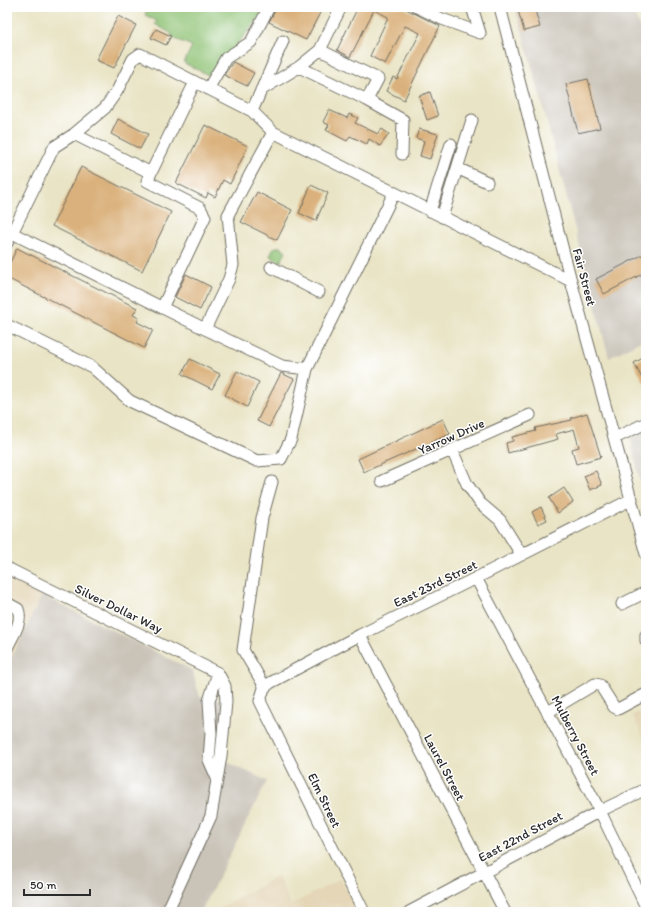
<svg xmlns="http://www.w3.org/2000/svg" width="653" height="919" viewBox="0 0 653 919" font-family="Itim,sans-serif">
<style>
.built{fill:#e4d6b7}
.industrial{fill:#c9c3b8}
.green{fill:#8fc274;stroke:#5d7650}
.building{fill:#dab17b}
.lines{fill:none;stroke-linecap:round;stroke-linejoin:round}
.minor-casing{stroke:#6e6c61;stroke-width:13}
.path{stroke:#6e6c61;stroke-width:1.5;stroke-dasharray:3 3;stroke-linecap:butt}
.minor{stroke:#fff;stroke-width:11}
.labels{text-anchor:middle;stroke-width:3;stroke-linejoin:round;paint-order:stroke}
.street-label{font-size:13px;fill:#2b2b2b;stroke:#fff}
</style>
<rect width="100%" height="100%" fill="#fff"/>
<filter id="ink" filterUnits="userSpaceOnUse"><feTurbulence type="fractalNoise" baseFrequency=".025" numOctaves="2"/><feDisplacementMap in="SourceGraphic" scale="8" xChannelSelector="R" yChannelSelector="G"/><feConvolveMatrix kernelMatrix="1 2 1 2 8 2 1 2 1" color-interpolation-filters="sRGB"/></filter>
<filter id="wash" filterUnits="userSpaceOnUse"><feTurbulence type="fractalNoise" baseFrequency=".012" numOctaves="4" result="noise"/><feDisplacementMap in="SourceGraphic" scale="16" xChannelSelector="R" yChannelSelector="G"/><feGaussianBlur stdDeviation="0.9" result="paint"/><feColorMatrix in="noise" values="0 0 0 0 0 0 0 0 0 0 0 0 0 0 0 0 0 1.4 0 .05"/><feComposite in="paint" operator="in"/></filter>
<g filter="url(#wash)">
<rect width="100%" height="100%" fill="#e9e4c5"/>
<path class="built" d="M7,578L42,595L7,667Z
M646,709V742L632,715Z
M278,876L291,905L340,879L358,912H213Z"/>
<path class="industrial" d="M515,7H630L646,39V338L609,358L536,81Z
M646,430V508L630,437Z
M42,595L192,670L200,697L228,700L223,760L267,781L201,912H7V667Z"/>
<path class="green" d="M148,7H264L259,18L210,76L184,63L192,46L171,37L172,34L155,24L157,21L145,15Z
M277,247H280L286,251L281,262L270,256L274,248Z"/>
<g id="blocks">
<path class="building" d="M277,7H323L306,40L269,22Z
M358,7H402L440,26L404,100L386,91L393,77L397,79L420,33L405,26L385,64L370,56L388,17L374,10L350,57L337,50Z
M517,7H534L540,27L524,31Z
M118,16L136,25L114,68L96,60Z
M156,29L171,36L166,45L151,38Z
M233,62L254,73L247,86L224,75Z
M588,79L600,128L578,133L566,84Z
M430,92L438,116L427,120L419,96Z
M329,110L347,118L349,114L358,118L355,123L378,134L382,129L389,134L380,146L369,139L367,144L350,136L347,141L326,130L329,125L323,122Z
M118,119L148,134L140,149L111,134Z
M205,125L248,146L230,184L223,180L215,197L208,193L206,198L176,183Z
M419,129L438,134L430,159L420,156L424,141L416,138Z
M81,167L171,212L142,271L52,226Z
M311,185L328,193L316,221L299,213Z
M257,192L292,210L277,240L241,222Z
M17,248L137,308L133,315L139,318L137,322L153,330L144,348L7,278V269Z
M646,253V272L604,294L596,279Z
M186,274L211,287L200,310L175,297Z
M643,358L646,364V386L634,363Z
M190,359L220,374L212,389L182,374Z
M237,371L259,382L247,407L225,395Z
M281,373L294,379L269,427L257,421Z
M587,413L601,457L576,464L572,449L579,447L574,429L556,434L558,439L508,453L506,443L513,441L512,437L536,431L535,428L572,420L571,418Z
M443,419L450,434L364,472L358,459Z
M596,471L602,485L590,490L584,476Z
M564,488L573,502L558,513L549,498Z
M541,507L547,520L538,524L532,512Z"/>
</g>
</g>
<g filter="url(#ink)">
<use href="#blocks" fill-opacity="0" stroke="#6e6c61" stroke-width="1"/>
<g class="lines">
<defs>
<path id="minor" d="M417,7L442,19L480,33L472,7
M500,7L571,281L646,554
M320,50L378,79L367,100
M299,67L367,100L403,120L402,154
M208,89L226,58L251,42L269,7
M261,90L299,67L320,50L341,7
M252,111L283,41
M273,132L228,215L233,265L229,279L205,329L12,233L54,147L74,134L105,108L117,91L133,59L140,54L252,111L273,132L571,281
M74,134L151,173
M457,168L487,182
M430,211L451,144
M442,217L472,120
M7,243L12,233
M271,267L319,292
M162,308L205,217L200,208L147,181L195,82
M7,325L92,367L130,401L257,461L281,459L291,439L307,369L394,193
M205,329L282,366L307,369
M615,438L646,423
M452,450L467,484L480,503L500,520L521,554
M382,481L530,415
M7,568L218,673
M476,578L600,811L646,907
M7,603L18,609C23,622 13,635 7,648
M622,604L646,592
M360,635L505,912
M646,635V641
M265,687L243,650L262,518L272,482
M548,712L595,684L600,685L614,707L618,709L646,694
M217,778L209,760L211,733L209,701L218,673
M167,912L211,816L221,756L226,702L225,686L218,673
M364,912L260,701L264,688L270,683L360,635L476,578L632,499
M409,912L600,811L646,789"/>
</defs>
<use href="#minor" class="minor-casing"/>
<path class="path" d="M638,7L646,26"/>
<use href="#minor" class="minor"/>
</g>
</g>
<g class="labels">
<g class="street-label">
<text transform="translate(585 277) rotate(75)" y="5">Fair Street</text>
<text transform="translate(451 436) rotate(-24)" y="5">Yarrow Drive</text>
<text transform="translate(435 583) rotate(-26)" y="5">East 23rd Street</text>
<text transform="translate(119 608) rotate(26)" y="5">Silver Dollar Way</text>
<text transform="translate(576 735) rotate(62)" y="5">Mulberry Street</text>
<text transform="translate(445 767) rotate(62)" y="5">Laurel Street</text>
<text transform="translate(325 800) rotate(64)" y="5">Elm Street</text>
<text transform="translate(520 836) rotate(-28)" y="5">East 22nd Street</text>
</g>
</g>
<rect width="653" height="919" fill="none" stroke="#fff" stroke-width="24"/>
<path d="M24 889v6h66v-6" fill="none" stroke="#2b2b2b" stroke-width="2"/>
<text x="30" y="889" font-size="12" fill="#2b2b2b" stroke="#ffffff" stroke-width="3" paint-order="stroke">50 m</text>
</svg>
